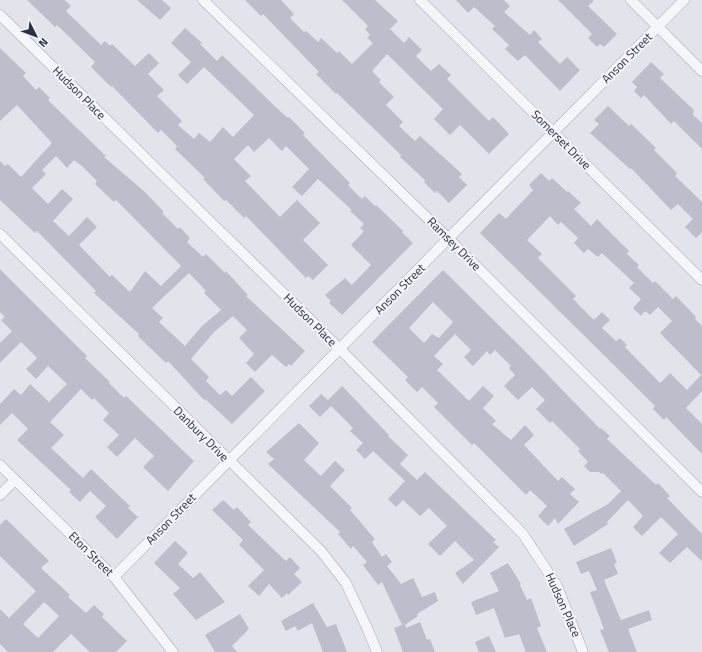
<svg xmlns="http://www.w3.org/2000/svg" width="702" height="652" viewBox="0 0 702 652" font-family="'Titillium Web',sans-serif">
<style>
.building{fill:#bcbfcb;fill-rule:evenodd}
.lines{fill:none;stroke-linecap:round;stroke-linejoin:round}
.minor-casing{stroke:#a7aab6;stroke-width:11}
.minor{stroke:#f5f6f9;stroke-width:10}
.labels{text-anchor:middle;stroke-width:4;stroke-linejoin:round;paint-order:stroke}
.street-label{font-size:12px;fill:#292f44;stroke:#f2f4f8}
</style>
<rect width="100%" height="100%" fill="#e2e4eb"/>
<path class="building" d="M27,0H65L71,6L66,11L68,13L101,45L105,41L110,46L112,44L135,66L149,53L159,63L148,74L164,90L157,96L182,121L178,125L194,139L199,133L210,142L223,127L233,137L254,115L204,67L187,84L178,75L191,62L171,43L185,28L202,43L200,44L217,61L222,55L281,112L288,118L289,117L305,133L303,135L350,183L348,185L362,199L365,196L375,206L376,205L403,231L402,232L413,243L342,315L329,303L331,301L325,295L345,278L352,285L371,265L351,245L364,231L360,228L364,224L350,211L352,210L318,179L302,196L292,187L309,169L286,146L282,151L269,138L254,152L248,145L234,159L251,176L245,181L280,217L297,200L320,223L303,240L328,265L313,280L308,276L306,278L246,216L244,218L226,200L224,201L203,179L205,178L175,149L177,146L161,130L158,133L112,86L111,87L91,67L95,62L57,25L55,27Z
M137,0H162L171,8L160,20Z
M245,0H281L294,14L290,18L304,32L306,31L318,42L321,38L337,53L339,51L352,64L373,43L367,38L370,35L365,29L368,26L342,0H375L398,21L390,29L404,43L409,37L422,50L416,56L431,71L439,64L451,75L447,79L489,121L493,117L509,134L489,154L460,125L450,135L434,119L443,109L387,54L372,71L381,80L379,82L394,97L386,105L403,122L399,126L415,141L420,136L462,174L459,177L467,185L449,203L437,191L435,193L424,182L425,180L400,157L401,155L337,93L336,94L316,74L319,72L263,14L261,16Z
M456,0H504L510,6L504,12L530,35L534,30L542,39L538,42L560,64L567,57L580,70L560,91L525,55L518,61L505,49L509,45L492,29L495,26L474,7L468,13Z
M558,0H594L588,6L617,34L604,47L600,44L597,47L588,38L592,34Z
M0,48L26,73L23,76L36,90L39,87L50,98L48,100L106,156L104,157L145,192L164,212L162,213L178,229L180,227L190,238L187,242L203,257L206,254L225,273L226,271L248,295L246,296L305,351L291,366L289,364L286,367L272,355L255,372L246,363L254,354L239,338L247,330L233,316L214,332L191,359L209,377L206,381L220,395L226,390L232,396L251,377L265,391L232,424L205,399L204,400L168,361L166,363L146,344L138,336L139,334L94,293L96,291L37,231L35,233L0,200V161L5,166L8,164L21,177L52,143L17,105L0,121ZM56,156L67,168L74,160L83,167L97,181L95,184L114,202L116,200L181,266L161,286L145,271L130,292L112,275L110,277L79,245L97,227L87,217L69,236L53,221L73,199L62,189L48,204L32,188L46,174L42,170ZM189,273L206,291L204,293L221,310L201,327L185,346L159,322L163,318L152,308Z
M651,62L664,74L660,78L694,110L693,115L702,123V149L674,121L671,124L644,95L641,98L634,91L637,87L632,82Z
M608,106L629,126L631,124L656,148L654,150L677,173L675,176L702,202V232L696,238L685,227L693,219L678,204L671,210L631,168L630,169L590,133L599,124L594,120Z
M541,173L549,181L552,178L567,192L568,191L581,203L574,209L591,226L597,219L629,251L627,254L639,265L637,267L653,283L655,281L673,299L676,296L696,317L695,319L702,326V391L686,408L702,424V454L666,417L664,420L653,409L655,406L621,372L480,233L499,213L506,219L533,190L529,185ZM550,216L558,225L561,222L578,238L574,243L584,253L588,249L598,257L602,253L634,283L629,288L641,299L633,308L641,316L645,311L650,315L658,307L672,321L660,333L701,375L687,390L670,373L660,383L625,347L627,345L620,338L616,341L602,328L610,320L602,312L594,320L573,299L576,296L538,258L542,254L527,240Z
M0,269L87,356L85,358L110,382L109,383L124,398L126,396L194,461L168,491L143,467L154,456L135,438L117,457L107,447L119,435L103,420L109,413L94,398L92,400L81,389L50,422L64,435L51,448L83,478L91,469L130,506L128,508L138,517L117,539L95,517L106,506L90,491L80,502L69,492L71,490L17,440L28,429L12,413L0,425V404L14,389L21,395L30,384L49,402L67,384L48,366L36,379L26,369L37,358L21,342L0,363V343L12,331L1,320L5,317L0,312Z
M443,270L521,347L600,429L601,428L610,436L607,439L656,485L658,483L670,496L667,498L702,534V561L687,547L670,563L659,553L678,534L661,517L642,536L633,527L643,516L628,500L607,522L608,524L574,546L564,529L608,504L621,491L603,473L601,474L599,472H590L584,466L588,462L578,451L580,449L552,421L550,423L536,409L545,400L532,387L518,400L504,386L515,375L509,368L511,366L495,350L490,355L487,351L473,366L464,357L471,350L455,334L434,356L443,364L437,370L469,401L483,386L494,396L483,408L496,421L492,424L511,440L525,425L534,435L524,445L558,481L562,477L575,489L570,494L579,502L558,524L555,518L548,526L538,516L547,506L530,490L526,495L474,443L472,445L434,407L438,403L422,387L417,392L405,380L408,377L372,342ZM433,302L453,322L439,338L432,334L424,343L409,328Z
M342,386L389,435L388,436L408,455L400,464L417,480L425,472L496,540L493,542L499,547L463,584L455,573L474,560L455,541L440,556L428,544L447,526L429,508L420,516L403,500L396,507L388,499L405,481L373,451L365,459L356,450L363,443L350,431L353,428L331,406L320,417L309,406L321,394L328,400Z
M299,423L319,443L304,460L321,476L335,461L345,470L330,486L352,508L350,510L375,539L372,542L382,557L386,554L392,562L387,566L401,584L413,578L422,597L435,592L438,601L417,614L418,616L405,625L406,628L420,622L427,640L430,639L435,652H403L394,628L402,625L382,582L378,585L363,565L367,562L353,546L351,549L338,534L340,532L268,464L274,459L266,452Z
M223,500L234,510L237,507L251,522L248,525L286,561L290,557L300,568L294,574L302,582L288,595L287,593L282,598L269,584L259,596L248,586L264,570L239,545L243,540L212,510Z
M6,519L49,561L41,568L70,595L68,597L86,613L94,605L104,614L102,617L127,641L116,652H90L71,634L53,652H8L0,644V609L9,618L36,591L0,556V525ZM44,602L59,616L38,638L23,624Z
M175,541L188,553L178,564L193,578L200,572L225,602L196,620L173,594L180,588L154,563Z
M611,548L617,563L614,564L618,574L604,580L621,620L649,610L652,620L628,629L637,652H609L600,630L604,629L590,592L597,590L589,571L581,574L576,562Z
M508,563L521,584L520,585L527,600L531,598L541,626L537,628L547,652H526L519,634L505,638L494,608L476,615L471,602L499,591L490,573Z
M313,603L327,627L336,624L347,652H323L312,623L298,631L295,626L286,631L281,621Z
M240,614L249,629L232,646L237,652H215L205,635Z
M489,636L496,652H479L475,642Z"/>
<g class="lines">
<defs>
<path id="minor" d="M203,0L449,239L702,492
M420,0L702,280
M631,0L702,71
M0,15L340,349L523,534L557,586L583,652
M0,234L321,551L346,583L368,630L377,652
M0,465L114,577L173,652
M0,495L15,480
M114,577L684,0"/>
</defs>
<use href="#minor" class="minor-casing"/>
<use href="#minor" class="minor"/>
</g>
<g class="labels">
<g class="street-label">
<text transform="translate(627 58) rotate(-45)" y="4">Anson Street</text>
<text transform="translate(79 93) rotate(45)" y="4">Hudson Place</text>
<text transform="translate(561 140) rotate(45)" y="4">Somerset Drive</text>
<text transform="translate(454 244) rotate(45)" y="4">Ramsey Drive</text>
<text transform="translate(400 289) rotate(-45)" y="4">Anson Street</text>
<text transform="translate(310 320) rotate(45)" y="4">Hudson Place</text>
<text transform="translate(201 434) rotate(45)" y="4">Danbury Drive</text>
<text transform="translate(171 519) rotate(-46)" y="4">Anson Street</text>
<text transform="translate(91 554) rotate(45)" y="4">Eton Street</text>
<text transform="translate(563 605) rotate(66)" y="4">Hudson Place</text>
</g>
</g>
<g transform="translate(36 36) rotate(132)" stroke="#f2f4f8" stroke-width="3" paint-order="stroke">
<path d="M0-3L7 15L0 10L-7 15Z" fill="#292f44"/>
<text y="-6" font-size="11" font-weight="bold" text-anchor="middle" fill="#292f44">N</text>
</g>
</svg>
